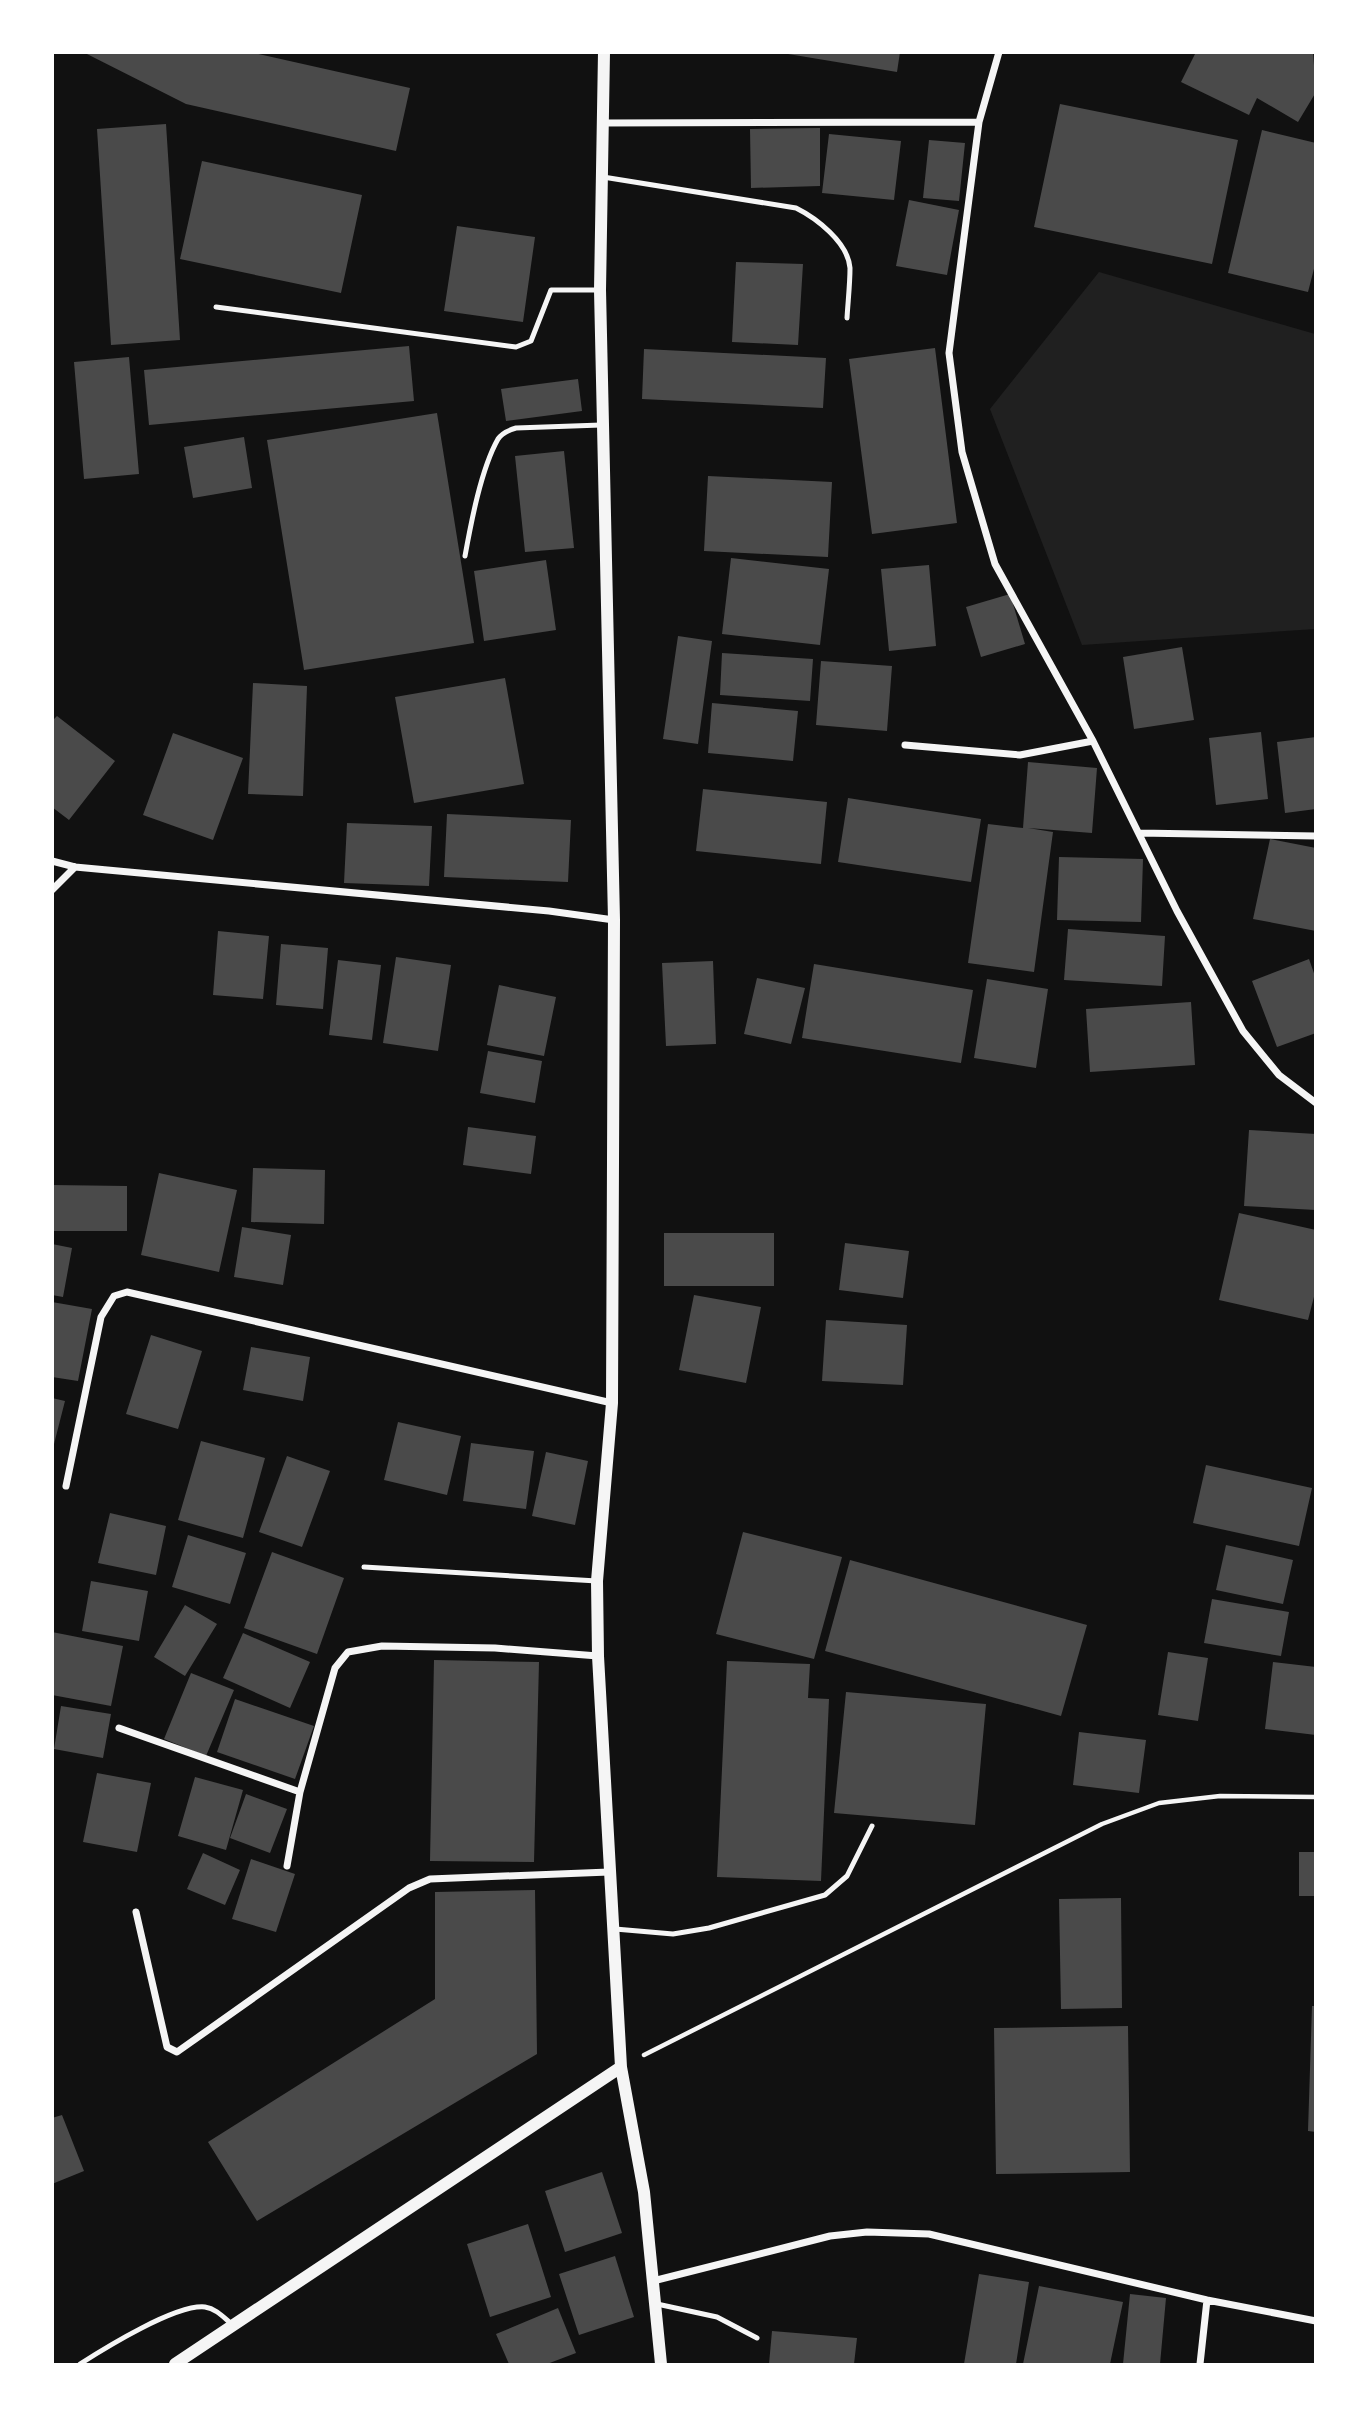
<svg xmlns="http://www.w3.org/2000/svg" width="1368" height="2417" viewBox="0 0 1368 2417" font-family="'Noto Sans',sans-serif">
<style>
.green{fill:#202020}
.building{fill:#4a4a4a}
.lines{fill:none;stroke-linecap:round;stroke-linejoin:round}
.path{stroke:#f5f5f5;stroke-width:4.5}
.service{stroke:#f5f5f5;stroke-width:5}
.minor{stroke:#f5f5f5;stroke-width:7}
.tertiary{stroke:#f5f5f5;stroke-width:12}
</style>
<rect width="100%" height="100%" fill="#111"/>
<path class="green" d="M1099,272L1315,334V629L1082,645L990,409Z"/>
<path class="building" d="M83,52H249L410,88L396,151L186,104Z
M776,52H900L897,72Z
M1196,52H1313L1316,92L1298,122L1257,98L1249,115L1181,82Z
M1060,104L1238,140L1212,264L1034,227Z
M166,124L180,340L111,345L97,129Z
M820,128V186L751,188L750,129Z
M1262,130L1316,143V261L1308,292L1228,273Z
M829,134L901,141L894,200L822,193Z
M929,140L965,143L959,201L923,198Z
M202,161L362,195L341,293L180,259Z
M909,200L959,210L947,275L896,266Z
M457,226L535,237L523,322L444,311Z
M736,262L803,264L798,345L732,342Z
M409,346L414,401L149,425L144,370Z
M935,348L957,523L872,534L849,359Z
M644,349L826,358L823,408L642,399Z
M129,357L139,474L84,479L74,362Z
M578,379L582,411L506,421L501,389Z
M437,413L474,643L304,670L267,440Z
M244,437L252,488L193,498L184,447Z
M564,451L574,548L525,552L515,456Z
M708,476L832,482L828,557L704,551Z
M731,558L829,569L820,645L722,634Z
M546,560L556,630L484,641L474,571Z
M929,565L936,646L889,651L881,569Z
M1010,594L1025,644L981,657L966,607Z
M678,636L712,641L698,744L663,739Z
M1182,647L1194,720L1134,729L1123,657Z
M722,653L813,659L810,701L720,695Z
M821,661L892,666L887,731L816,725Z
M505,678L524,784L414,803L395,697Z
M253,683L307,686L303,796L248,794Z
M712,703L798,711L793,761L708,753Z
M57,716L115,761L69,820L52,807V721Z
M1261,732L1268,799L1216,805L1209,738Z
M173,733L243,758L213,840L143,815Z
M1316,737V809L1285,813L1277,742Z
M1028,762L1097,768L1092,833L1028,828L1053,832L1034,972L968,963L988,824L1023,828Z
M703,789L827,802L821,864L696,851Z
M848,798L981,819L971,882L838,862Z
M447,814L571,820L568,882L444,877Z
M347,823L432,826L429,886L344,883Z
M1270,839L1316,848V931L1253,919Z
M1059,857L1143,859L1141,922L1057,920Z
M1068,929L1165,936L1162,986L1064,980Z
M218,931L269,936L263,999L213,995Z
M281,944L328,948L323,1009L276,1005Z
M396,957L451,965L438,1051L383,1043Z
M1309,959L1316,979V1033L1277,1047L1252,981Z
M338,960L381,965L372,1040L329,1035Z
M713,961L716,1044L666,1046L662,963Z
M814,964L973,990L961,1063L802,1038Z
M757,978L805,988L791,1044L744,1034Z
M987,979L1048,989L1036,1068L974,1058Z
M499,985L556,997L544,1056L487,1045Z
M1191,1002L1195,1065L1090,1072L1086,1009Z
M488,1051L542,1061L535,1103L480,1093Z
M468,1127L536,1136L531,1174L463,1165Z
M1249,1130L1316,1134V1210L1244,1206Z
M253,1168L325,1170L324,1224L251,1222Z
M159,1173L237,1190L219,1272L141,1255Z
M52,1185L127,1186V1231H52Z
M1239,1213L1316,1230V1289L1308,1320L1219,1300Z
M242,1227L291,1235L283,1285L234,1277Z
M664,1233H774V1286H664Z
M845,1243L909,1251L903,1298L839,1290Z
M52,1244L72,1248L63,1297L52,1295Z
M694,1295L761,1307L746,1383L679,1370Z
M52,1302L92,1309L78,1381L52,1377Z
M826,1320L907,1325L903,1385L822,1381Z
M151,1335L202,1351L178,1429L126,1414Z
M251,1347L310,1357L303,1401L243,1390Z
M52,1398L65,1401L53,1448H52Z
M398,1422L461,1436L447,1495L384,1480Z
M201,1441L265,1458L243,1538L178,1520Z
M471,1443L534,1451L526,1509L463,1501Z
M546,1452L588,1461L575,1525L532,1516Z
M287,1456L330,1471L302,1547L259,1532Z
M1206,1465L1312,1488L1299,1546L1193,1523Z
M110,1513L166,1526L156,1575L98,1563Z
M743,1532L842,1557L814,1659L716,1634Z
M188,1535L246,1553L230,1604L172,1587Z
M1226,1545L1293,1560L1283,1604L1216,1590Z
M272,1552L344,1578L317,1654L244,1628Z
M850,1560L1087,1625L1061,1716L825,1651Z
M91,1581L148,1591L139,1641L82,1631Z
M1212,1599L1289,1612L1281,1656L1204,1643Z
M185,1605L217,1624L185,1676L154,1657Z
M52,1632L123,1646L111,1706L52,1695Z
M243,1633L310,1662L290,1708L223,1678Z
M1168,1652L1208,1658L1198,1721L1158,1715Z
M434,1660L539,1662L534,1862L430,1861Z
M727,1661L810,1664L808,1698L829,1699L821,1881L717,1877Z
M1273,1662L1316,1667V1735L1265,1729Z
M191,1673L234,1690L206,1756L164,1739Z
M846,1692L986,1704L975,1825L834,1813Z
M235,1699L314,1726L295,1779L217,1752Z
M61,1706L111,1714L103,1758L54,1749Z
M1079,1732L1146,1740L1139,1793L1073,1785Z
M97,1773L151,1783L137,1852L83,1842Z
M195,1777L243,1790L226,1850L178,1836Z
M246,1794L287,1809L270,1853L230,1838Z
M1299,1852H1316V1896H1299Z
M203,1853L240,1870L225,1905L187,1889Z
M251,1859L295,1874L276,1932L232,1919Z
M535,1890L537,2054L257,2221L208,2142L435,1999V1892Z
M1121,1898L1122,2008L1061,2009L1059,1899Z
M1312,2006H1316V2132L1308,2131Z
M1128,2026L1130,2172L996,2174L994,2028Z
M62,2115L84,2171L52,2184V2118Z
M602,2172L622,2233L565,2252L545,2191Z
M528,2224L551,2297L490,2317L467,2244Z
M615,2256L634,2317L579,2335L559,2274Z
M979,2274L1029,2282L1016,2364H964Z
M1039,2286L1123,2302L1110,2364H1023Z
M1130,2294L1166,2298L1160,2364H1123Z
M558,2308L576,2353L547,2364H509L496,2334Z
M772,2331L857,2338L854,2364H769Z"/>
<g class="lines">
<path class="path" d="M644,2055L1102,1824L1159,1803L1220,1796L1316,1797"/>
<path class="service" d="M603,177L796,208C816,218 848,242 850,268C850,284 848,301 847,318
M216,307L516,347L531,341L551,290H600
M465,556C471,523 481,469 498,439C502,433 509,430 516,428L601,425
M364,1567L597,1581
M615,1929L673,1934L709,1928L825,1895L847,1876L872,1826
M657,2304L717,2317L757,2338
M80,2364C105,2348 176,2304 205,2307C217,2309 224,2318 233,2325"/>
<path class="minor" d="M999,52L979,122L949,353L962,452L995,564L1093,741L1177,911L1243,1031L1279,1075L1316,1103
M604,123L979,122
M905,745L1020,755L1093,741
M1139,833L1316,836
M52,861L75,867L549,911L614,920
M52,890L75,867
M66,1486L101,1317L114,1296L127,1292L612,1403
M119,1728L300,1792
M287,1866L300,1792L335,1668L348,1652L382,1646L495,1648L598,1656
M136,1912L167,2047L177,2052L409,1888L430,1879L609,1872
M653,2281L830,2236L867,2232L929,2234L1207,2300L1316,2321
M1200,2364L1207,2300"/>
<path class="tertiary" d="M604,52L600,290L614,920L612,1403L597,1581L598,1656L621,2067L644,2192L661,2364
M175,2364L621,2067"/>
</g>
<rect width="1368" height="2417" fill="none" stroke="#ffffff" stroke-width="108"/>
</svg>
